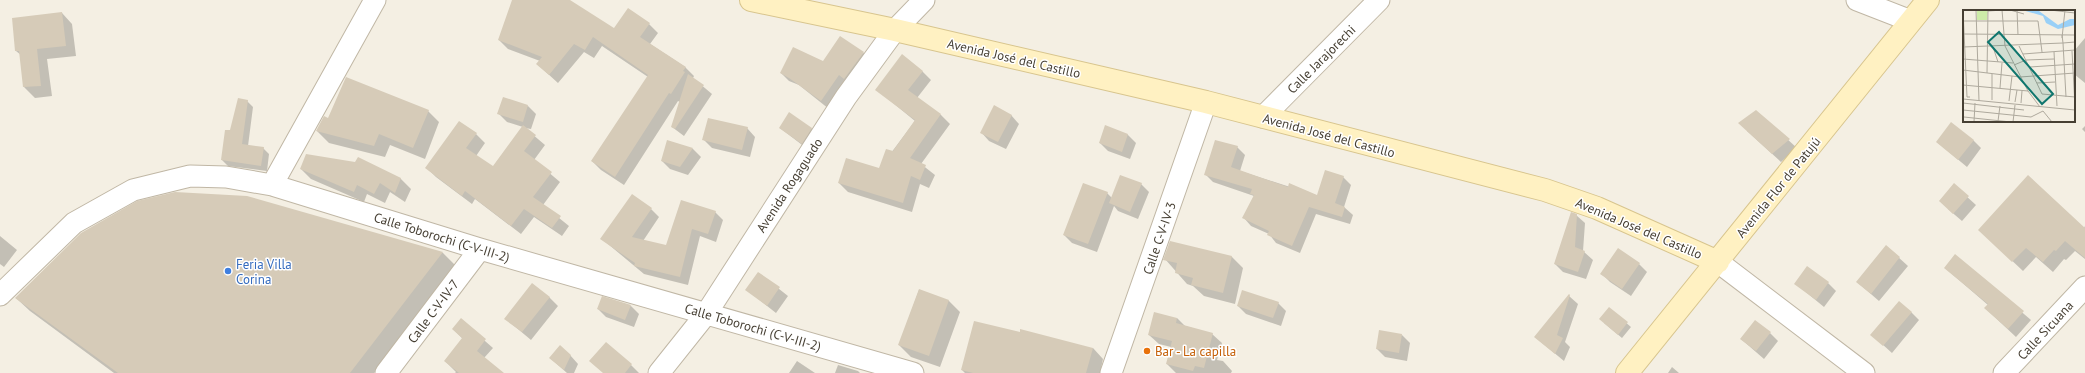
<svg xmlns="http://www.w3.org/2000/svg" width="2085" height="373" viewBox="0 0 2085 373" font-family="'PT Sans',sans-serif">
<style>
.shadow{fill:#0003}
.building{fill:#d6cbb8}
.lines{fill:none;stroke-linecap:round;stroke-linejoin:round}
.minor-casing{stroke:#c0b7a5;stroke-width:23}
.secondary-casing{stroke:#d8c58e;stroke-width:24}
.minor{stroke:#fff;stroke-width:21}
.secondary{stroke:#fff1c2;stroke-width:22}
.shop-dot{fill:#3f7fe0;stroke:#fff;stroke-width:1.5}
.food-dot{fill:#e8710a;stroke:#fff;stroke-width:1.5}
.labels{text-anchor:middle;stroke-width:3;stroke-linejoin:round;paint-order:stroke}
.street-label{font-size:13px;fill:#463f33;stroke:#fff}
.shop-label{font-size:13px;fill:#366cbe;stroke:#fff;text-anchor:start}
.food-label{font-size:13px;fill:#c56008;stroke:#fff;text-anchor:start}
.inset-road{fill:none;stroke:#aea99d;stroke-width:1}
.view{fill:#0f766e;fill-opacity:0.15;stroke:#0f766e;stroke-width:2}
.inset-edge{fill:none;stroke:#463f33;stroke-width:2}
</style>
<rect width="100%" height="100%" fill="#f4efe3"/>
<path class="shadow" d="M513,0H568L614,30L649,24L658,33L650,44L685,67L694,76L693,78L712,94L684,136L672,127L680,102L678,101L624,185L601,170L592,161L648,77L602,46L594,58L584,52L558,83L537,64L540,61L508,49L499,40Z
M62,13L72,24L76,56L47,59L52,96L35,98L24,87L21,55L16,51Z
M2085,38V83L2074,74V51Z
M864,53L872,61L829,109L799,85L789,81L781,73Z
M922,71L931,80L917,98L941,115L950,124L921,164L935,175L929,188L920,184L912,212L848,192L839,183L879,169L915,121L876,89Z
M247,101L253,107L248,146L263,148L269,154L267,171L228,166L222,160L231,132Z
M528,106L536,114L531,129L525,128L545,145L534,160L560,182L543,205L569,226L562,236L534,217L521,234L475,199L472,204L436,177L427,168L476,134L485,143L476,156L493,167L523,127L507,122L499,114Z
M428,111L439,122L425,159L390,145L385,157L329,143L317,131L328,119Z
M1756,111L1797,148L1781,162L1747,131Z
M1011,115L1019,124L1006,149L989,141L981,132Z
M2085,126V132L2082,129Z
M1106,127L1128,135L1136,143L1130,159L1108,151L1100,143Z
M747,128L755,137L750,157L712,148L704,140Z
M780,128H811L819,136L810,151Z
M1973,140L1981,148L1967,167L1937,142Z
M668,141L693,149L701,157L688,175L670,169L662,161Z
M1237,147L1245,155L1240,171L1318,196L1343,177L1351,185L1344,207L1353,215L1350,224L1316,214L1300,253L1276,243L1269,234L1251,226L1244,218L1254,196L1213,182L1205,174Z
M301,169L400,178L411,189L405,202L390,192L385,203L367,194L364,202L311,179Z
M1141,184L1149,192L1138,219L1118,211L1114,206L1097,252L1072,243L1064,235L1107,193L1112,198Z
M1954,185L1976,205L1962,221L1948,209Z
M247,197L443,253L457,267L374,373H114L30,311L16,298Z
M651,209L659,217L643,241L667,247L715,212L723,220L716,242L700,236L688,285L644,274L602,239Z
M1576,215L1585,223L1583,251L1593,260L1586,279L1563,272L1555,264Z
M2085,226V259L2075,251L2066,260L2064,259L2053,272L2036,257L2023,271L1989,239L2084,228Z
M0,236L17,250L4,267L0,264Z
M1886,246L1908,266L1879,301L1857,282Z
M1955,255L2031,320L2016,337L1985,308L1988,305L1945,268Z
M1232,257L1243,268L1235,304L1204,296L1193,286L1187,284L1165,259Z
M1639,264L1647,272L1631,296L1610,282L1602,274Z
M759,273L788,296L776,313L747,290Z
M1828,283L1836,291L1824,307L1796,284Z
M919,290L949,301L960,312L940,367L911,357L899,345Z
M1569,296L1578,304L1565,342L1570,347L1564,361L1535,337Z
M549,297L558,306L531,340L506,319Z
M1278,303L1286,311L1281,326L1246,314L1238,306Z
M631,306L639,314L634,327L606,317L598,309Z
M1609,308L1631,327L1622,338L1604,323Z
M1911,312L1919,320L1892,353L1872,335Z
M1177,318L1185,326L1212,334L1222,343L1217,360L1223,361L1232,371L1231,373H1176L1167,364L1171,347L1159,344L1149,335Z
M461,320L493,348L484,358L503,373H455L456,372L445,361L463,339L453,329Z
M1770,333L1778,341L1764,359L1741,339Z
M1402,335L1410,343L1407,361L1385,357L1377,349Z
M606,343L631,365L639,373H604Z
M1093,348L1103,359L1100,373H965L962,370Z
M570,355L578,364L574,373H567L550,358Z
M797,361L815,373H789Z
M838,365L858,371L860,373H835Z
M1672,367L1679,373H1668Z"/>
<path class="building" d="M512,0H570L614,28L628,8L650,23L640,37L686,67L683,71L685,72L671,94L669,93L615,177L591,161L648,75L593,37L585,50L574,44L549,75L536,64L542,57L498,40Z
M62,12L66,46L37,49L41,86L23,87L19,51H15L12,18Z
M840,36L864,52L844,79L839,75L821,101L789,78L780,73L793,47L823,61Z
M902,54L923,71L908,90L941,114L910,158L926,165L920,180L911,176L903,203L838,183L846,158L879,168L886,149L893,151L915,120L875,90Z
M688,74L704,85L675,129L671,127Z
M346,77L429,110L413,148L379,134L374,146L316,131L324,116L328,118Z
M503,97L528,105L523,122L497,114Z
M238,98L248,100L242,144L264,147L261,166L221,160L225,130H230Z
M994,105L1012,115L998,142L980,133Z
M1756,110L1790,139L1772,154L1738,123Z
M789,112L812,128L802,144L779,128Z
M708,118L748,127L742,150L702,140Z
M459,121L477,133L466,148L493,166L523,125L536,135L524,151L552,172L533,197L561,216L552,228L524,209L511,226L465,191L462,196L425,168Z
M1951,122L1974,140L1958,160L1936,142Z
M1105,125L1128,134L1122,152L1099,143Z
M667,140L693,148L680,167L661,161Z
M1215,140L1238,146L1231,167L1288,187L1289,183L1317,195L1325,170L1344,176L1335,203L1345,207L1342,217L1309,207L1292,246L1267,235L1269,231L1242,218L1254,195L1250,194L1252,189L1204,175Z
M306,154L355,162L358,157L401,178L395,193L380,183L374,194L357,185L354,192L300,169Z
M1120,175L1142,183L1130,212L1109,203Z
M2028,175L2085,228V258L2065,241L2056,251L2054,250L2043,262L2026,248L2012,262L1978,230Z
M1083,183L1108,192L1088,244L1063,235Z
M1954,183L1969,196L1953,214L1939,201Z
M175,192L247,196L443,252L350,373H118L15,298L81,233L137,201Z
M632,194L652,208L632,237L666,245L681,200L716,211L708,234L692,229L680,277L634,266L635,263L600,239Z
M1571,212L1577,214L1575,247L1585,251L1578,272L1554,264Z
M1170,241L1232,256L1223,293L1191,285L1193,278L1175,273L1177,263L1163,260Z
M1886,245L1900,257L1871,294L1856,282Z
M1618,248L1640,263L1622,289L1600,274Z
M1955,254L2024,311L2008,329L1984,308L1988,304L1944,268Z
M1807,266L1829,282L1816,300L1794,284Z
M758,272L780,287L767,306L745,290Z
M532,283L550,297L522,332L504,319Z
M919,289L949,300L929,356L898,345Z
M1242,290L1279,302L1273,318L1237,306Z
M1569,294L1570,295L1557,335L1563,338L1555,354L1534,337Z
M602,296L631,305L625,320L597,309Z
M1899,301L1912,312L1883,346L1870,335Z
M1609,307L1628,322L1618,335L1599,319Z
M1154,312L1177,318L1176,323L1213,333L1204,368L1195,366L1193,371L1166,364L1172,341L1148,335Z
M461,318L486,339L477,351L504,373H459L444,361L462,338L452,329Z
M1755,320L1771,332L1756,351L1740,339Z
M974,321L1020,332V329L1093,348L1086,373H973L961,370Z
M1379,330L1402,334L1399,353L1376,349Z
M606,342L632,364L625,373H603L589,361Z
M560,345L571,355L564,370L549,358Z"/>
<g class="lines">
<defs>
<path id="minor" d="M1857,0L1911,21
M1263,117L1379,0
M272,185L375,0
M1718,262L1864,373
M0,295L74,223L133,190L190,176L226,177L272,185L480,249L913,373
M386,373L480,249
M659,373L706,314L846,97L895,30L924,0
M1111,373L1206,102
M2004,373L2085,287"/>
<path id="secondary" d="M751,0L895,30L1206,102L1545,190L1597,208L1718,262
M1627,373L1928,0"/>
</defs>
<use href="#minor" class="minor-casing"/>
<use href="#secondary" class="secondary-casing"/>
<use href="#minor" class="minor"/>
<use href="#secondary" class="secondary"/>
</g>
<circle class="shop-dot" cx="228" cy="271" r="4"/>
<circle class="food-dot" cx="1147" cy="351" r="4"/>
<g class="labels">
<g class="street-label">
<text transform="translate(1014 58) rotate(13)" y="5">Avenida José del Castillo</text>
<text transform="translate(1321 59) rotate(-45)" y="5">Calle Jarajorechi</text>
<text transform="translate(1329 135) rotate(15)" y="5">Avenida José del Castillo</text>
<text transform="translate(789 185) rotate(-57)" y="5">Avenida Rogaguado</text>
<text transform="translate(1778 187) rotate(-51)" y="5">Avenida Flor de Patujú</text>
<text transform="translate(1639 228) rotate(23)" y="5">Avenida José del Castillo</text>
<text transform="translate(442 237) rotate(17)" y="5">Calle Toborochi (C-V-III-2)</text>
<text transform="translate(1159 238) rotate(-71)" y="5">Calle C-V-IV-3</text>
<text transform="translate(433 311) rotate(-53)" y="5">Calle C-V-IV-7</text>
<text transform="translate(753 327) rotate(16)" y="5">Calle Toborochi (C-V-III-2)</text>
<text transform="translate(2045 330) rotate(-47)" y="5">Calle Sicuana</text>
</g>
<g class="shop-label">
<text x="236" y="269">Feria Villa<tspan x="236" dy="15">Corina</tspan></text>
</g>
<g class="food-label">
<text x="1155" y="356">Bar - La capilla</text>
</g>
</g>
<g transform="translate(1963 10)">
<rect width="112" height="112" fill="#f4efe3"/>
<path d="M14,0H25L24,10H14Z" fill="#cdeca8"/>
<path d="M59,0L76,1L95,15L107,9H112V15L95,19L83,13L80,6Z" fill="#99d0f7"/>
<path class="inset-road" d="M0,0L4,87H7M13,0L16,91M39,0L42,36M47,0L61,4M54,0L55,25M87,0L112,3M25,1L40,0M0,11H75L79,42M0,24L112,25M99,28L102,0M42,36L65,81L77,97M56,36L79,84L112,87M0,37L100,33L99,25M30,37L35,52M109,41L112,96M91,42L94,96M60,44L112,40M0,49L50,53M51,55L63,50L91,49M67,57L112,54M0,60L57,67L112,63M24,63L25,0M29,64V90M74,73L92,72M0,75L65,81M37,78L39,53M103,87L100,33L112,32M0,89L112,100M46,91L49,66M52,92L54,80M0,93L61,100M58,93L59,81M0,100L68,107L80,101M80,101L89,112M1,107L48,112M35,111L37,96M11,112L12,93M50,112L52,95"/>
<path class="view" d="M36,22L90,84L79,94L25,32Z"/>
<rect width="112" height="112" class="inset-edge"/>
</g>
</svg>
